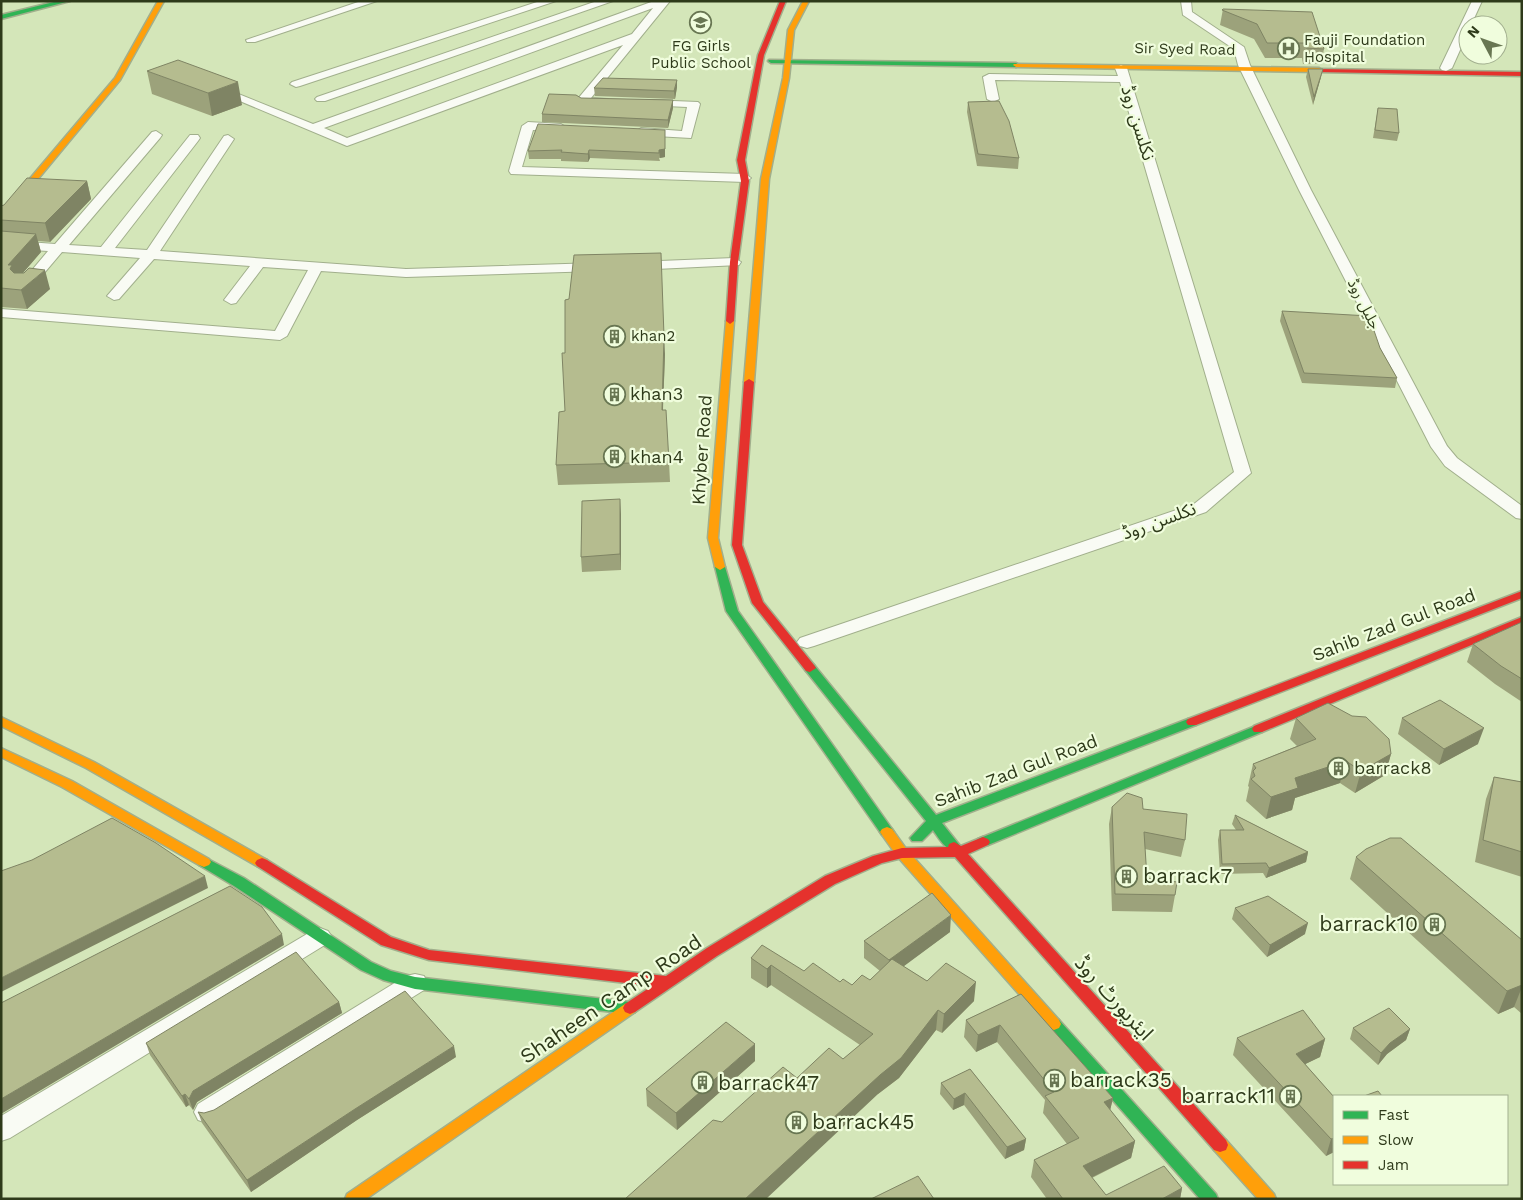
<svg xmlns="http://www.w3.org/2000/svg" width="1523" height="1200" viewBox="0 0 1523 1200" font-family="'Work Sans','Noto Sans Arabic',sans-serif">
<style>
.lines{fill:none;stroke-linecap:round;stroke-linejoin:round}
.street-casing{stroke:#a1af8c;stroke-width:2}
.fast-casing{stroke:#a1af8c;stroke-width:3}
.slow-casing{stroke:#a1af8c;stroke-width:3}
.jam-casing{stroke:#a1af8c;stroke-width:3}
.street{fill:#f9fbf4;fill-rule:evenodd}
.fast{fill:#30b455;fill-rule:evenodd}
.slow{fill:#ff9f0a;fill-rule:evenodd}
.jam{fill:#e5322d;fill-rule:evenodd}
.wall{fill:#9ca27b}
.shaded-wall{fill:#7f8464}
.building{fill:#b5bc8f;stroke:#7f8464}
.labels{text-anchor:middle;stroke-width:4.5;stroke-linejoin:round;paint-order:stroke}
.far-poi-label{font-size:15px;fill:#2e3a1a;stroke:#f0fddd;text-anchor:start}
.far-street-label{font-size:15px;fill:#2e3a1a;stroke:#f0fddd}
.street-label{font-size:18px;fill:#2e3a1a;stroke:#f0fddd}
.poi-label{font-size:18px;fill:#2e3a1a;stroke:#f0fddd;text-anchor:start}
.near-poi-label{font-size:21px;fill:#2e3a1a;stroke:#f0fddd;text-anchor:start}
.near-street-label{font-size:21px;fill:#2e3a1a;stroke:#f0fddd}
</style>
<rect width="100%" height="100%" fill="#d4e6b9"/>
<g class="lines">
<defs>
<path id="street" d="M361,1H377L255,42H247L246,40Z
M540,1H556L300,86L296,87L290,84L292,82Z
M597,1H613L325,101H317L315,99L317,97Z
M654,1H670L591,98L608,99L610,101C603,107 583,107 576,101L623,45L347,146L216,91L222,88L226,89L313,124ZM653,8L632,34L347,138L324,128Z
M1181,1H1191L1192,12L1244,47L1250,65L1311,190L1447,446L1457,458L1522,506V519L1516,518L1445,466L1431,447L1299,190L1238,65L1234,49L1183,15Z
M1472,1H1482L1471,25H1468V32L1452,68L1446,71L1442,70L1440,68Z
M1121,65L1127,68L1251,473L1206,512L814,646L807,648L800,646L797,642L800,638L1194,504L1234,472L1120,82L995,80L999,99L993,102L987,99L983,77L989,74L1118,76L1115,68Z
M649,100L698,102L700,104L691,138L637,135L635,132L641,128L682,131L687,107L645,105L643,103Z
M528,122L561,124L567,128L561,132L533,130L522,167L745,174L751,178L745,182L511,174L509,171L522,126Z
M156,131L162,135L160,138L69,245L101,247L190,135H198L200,138L198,141L115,248L147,250L224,136L228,135L234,139L160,251L406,269L598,263L605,267L598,271L406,277L321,271L287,336L280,340L1,317V309L275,331L308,270L263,267L236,303L231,304L224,300L250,266L154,259L119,299L114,300L107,296L140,258L62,252L29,291H19L17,288L48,251L1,248V240L55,244L152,132Z
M734,258L741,262L739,265L635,270L628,266L635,262Z
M320,928L328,931L332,937L328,943L10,1138L1,1141V1116L312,931Z
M415,974L424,976L427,983L424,990L216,1120L207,1123L198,1120L194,1112L198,1104L406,976Z"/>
<path id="fast" d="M58,1H70L1,19V15Z
M769,60L1016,63L1019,65L1016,67L771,63L768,61Z
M720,564L725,567L738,611L892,829L894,832L892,835H882L726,611L715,567Z
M810,664L814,665L936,815L1188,719H1196L1198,722L1196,725L942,823L961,847L959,850C947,854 939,838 933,830L922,841H912L910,838L926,821L806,671L804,668Z
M1258,725L1262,726L1264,729L1262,732L988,845H978L976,842L978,839Z
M204,857L244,878L371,962L391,971L415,977L630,1002L635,1004L637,1008L635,1012L630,1014L415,989L383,980L361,970L234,886L199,865L197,862L199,859Z
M1054,1018L1059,1020L1216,1194L1218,1199H1200L1049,1028L1047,1024L1049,1020Z"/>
<path id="slow" d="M158,1H164L120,80L4,220H1V213L115,78Z
M803,1H809L794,30L789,78L769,179L754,382L749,385L744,382L761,179L783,78L788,30Z
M1014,64L1319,68L1322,70L1319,72L1016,67L1013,65Z
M730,318L734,321L718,538L725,567L720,570L715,567L708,538L726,321Z
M1,717L94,762L267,860L269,863L267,866L262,868L257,866L86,768L1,726Z
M1,748L72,781L209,859L211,862L209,865L204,867L199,865L62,787L1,757Z
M887,827L892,829L907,850L1059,1020L1061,1024L1059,1028L1054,1030L1049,1028L897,856L880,832L882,829Z
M630,1002L635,1004L637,1008L635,1012L366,1199H345L347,1194L625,1004Z
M1220,1138L1226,1140L1274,1194L1276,1199H1258L1214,1150L1212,1145L1214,1140Z"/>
<path id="jam" d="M780,1H786L764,55L745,160L749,181L738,262L734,321L730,324L726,321L730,262L741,181L737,160L758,55Z
M1317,69L1522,72V76L1319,72L1317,71Z
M749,379L754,382L742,545L763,602L814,665L816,668L810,672L806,671L752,603L732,545L744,382Z
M1522,591V598L1196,725H1188L1186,722L1188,719Z
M1522,617V624L1262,732H1254L1252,729L1254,726Z
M983,837L988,839L990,842L988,845L968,854L1226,1140L1228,1145L1226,1150L1220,1152L1214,1150L955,857L902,858L882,863L835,884L717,956L635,1012L630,1014L625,1012L623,1008L625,1004L652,986L429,960L381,945L257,866L255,863L257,860L262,858L267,860L391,937L429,950L666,976L707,948L825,876L873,856L902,848L948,847L949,844L954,842L961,846Z"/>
</defs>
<use href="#street" class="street-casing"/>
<use href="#fast" class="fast-casing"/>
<use href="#slow" class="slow-casing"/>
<use href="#jam" class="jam-casing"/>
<use href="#street" class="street"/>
<use href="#fast" class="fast"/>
<use href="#slow" class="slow"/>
<use href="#jam" class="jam"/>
</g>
<path class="wall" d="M1223,9L1324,49L1321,64H1303L1302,58H1265L1254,39L1220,25Z
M1308,69L1321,77L1313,105L1306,77Z
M147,71L242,105L212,116L152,94Z
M677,80V87L675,99L595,96L594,88Z
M581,98L673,100V108L668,128L542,122V114Z
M968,102L1019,158L1018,169L977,166L967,112Z
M1378,108L1399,133L1397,141L1373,138Z
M665,130V157L659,158L660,161L590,158L588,162L561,161V159H529L528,151Z
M87,181L91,199L50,242L38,241L41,252L23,273L50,289L27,309L1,307V206Z
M1282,311L1380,348L1397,378L1395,388L1302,383L1280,321Z
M665,354L663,410L669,462L670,482L558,485L556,465L565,411Z
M621,514V570L582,572L581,557Z
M1522,622V702L1495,684L1467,662L1473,644Z
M1296,718L1391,754L1385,775L1355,793L1340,783L1295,798L1292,810L1266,819L1246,801L1249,787L1248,786L1253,764L1297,746L1290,739Z
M1402,718L1478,744L1439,765L1398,734Z
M1494,777L1522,782V877L1475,862L1486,799Z
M1112,807L1143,809L1185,840L1181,857L1145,849L1147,878L1175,895L1172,912L1112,911L1109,824Z
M1235,815L1308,852L1306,862L1266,878L1263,873L1220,874L1218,840L1220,830H1236L1232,824Z
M1356,857L1522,940V1014L1514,1007L1498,1014L1350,879Z
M1235,908L1305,934L1267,957L1232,919Z
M950,932L903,966L927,981L974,1001L942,1033L936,1030L899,1078L878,1094L722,1122L797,1078L843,1059L860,1045L771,985L767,988L751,978V958L804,971L852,985L870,980L880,971L864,958V941Z
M1021,994L1113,1098L1110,1110L1135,1141L1131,1158L1092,1178L1106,1195L1182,1188L1180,1199H1047L1031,1177L1034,1160L1067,1144L1043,1113L1045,1100L997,1042L976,1052L964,1037L966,1020Z
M339,1002L342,1013L197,1102L193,1110L189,1105L186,1107L150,1055L146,1043Z
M1353,1028L1410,1029L1406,1040L1387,1054L1378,1065L1350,1039Z
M1237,1038L1325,1039L1320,1057L1305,1064L1334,1097V1152L1326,1156L1233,1055Z
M456,1057L357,1120L251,1192L202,1123L198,1112L204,1113Z
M755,1061L677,1130L647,1106L646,1089Z
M970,1069L1026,1139L1024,1150L1005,1159L964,1105L953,1110L940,1094L941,1083Z"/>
<path class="shaded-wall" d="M1323,69L1321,77L1313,105L1314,97Z
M677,80V87L675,99L674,91Z
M238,82L242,105L212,116L208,93Z
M673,100V108L668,128V120Z
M665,130V157L660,158L659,150Z
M589,150L590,158L588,162V154Z
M87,181L91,199L50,242L45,223Z
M36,234L41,252L16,281L8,265Z
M45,270L50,289L27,309L21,290Z
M664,336L665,354L662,429V410Z
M620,499L621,514V570L620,554Z
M1484,728L1478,744L1439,765L1444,749Z
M1391,754L1385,775L1355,793L1361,771Z
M1346,761L1340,783L1295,798L1292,810L1266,819L1271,797L1295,778Z
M1308,852L1306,862L1266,878L1269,868Z
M205,876L208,888L1,992V978Z
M951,915L950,932L888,978L889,960Z
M1308,923L1305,934L1267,957L1270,945Z
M282,934L284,945L1,1114V1099Z
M771,965V985L767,988V969Z
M976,982L974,1001L942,1033L944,1014Z
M1522,985V987L1514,1007L1498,1014L1507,991Z
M339,1002L342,1013L197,1102L193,1110L189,1099L193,1091Z
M938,1010L936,1030L899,1078L878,1094L766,1199H745Z
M1000,1025L997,1042L976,1052L978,1035Z
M1410,1029L1406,1040L1387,1054L1378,1065L1381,1053L1390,1043Z
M1325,1039L1320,1057L1291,1071L1296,1054Z
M755,1044V1061L677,1130L676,1113Z
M454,1046L456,1057L357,1120L251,1192L247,1180L355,1109Z
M965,1093L964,1105L953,1110L954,1099Z
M185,1094L189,1105L186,1107L182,1096Z
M1113,1098L1109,1115L1104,1102Z
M1334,1138V1152L1326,1156L1331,1139Z
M1026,1139L1024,1150L1005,1159L1007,1147Z
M1135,1141L1131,1158L1080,1183L1083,1166Z
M1182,1188L1180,1199H1162Z"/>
<path class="building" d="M1223,9L1312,12L1324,49L1306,48L1305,43H1267L1257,24L1222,10Z
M178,60L238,82L208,93L147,71Z
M1308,69H1323L1314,97Z
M603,78L677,80L674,91L594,88Z
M549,94L576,95L581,98L673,100L668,120L542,114Z
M999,101L1009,121L1019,158L978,154L968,102Z
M1378,108L1397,109L1399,133L1375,130Z
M538,124L665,130V149L659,150V153L589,150L588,154L561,152L562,150L528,151Z
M27,178L87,181L45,223L1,220V206L4,205Z
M1,231L36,234L8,265H12L10,269L14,273H24L29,268L45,270L21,290L1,288Z
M661,253L664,336L662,410H666L669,462L556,465L559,412L565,411L562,353H565V300L569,299L574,255Z
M1282,311L1369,316L1380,348L1397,378L1304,373Z
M620,499V554L581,557L582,501Z
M1522,622V679L1501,666L1473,644Z
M1440,700L1484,728L1444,749L1402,718Z
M1328,703L1352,716L1366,717L1389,739L1391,754L1361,771L1346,761L1295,778L1298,788L1271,797L1251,779L1255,776L1253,771L1256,768L1253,764L1316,739L1296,718Z
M1494,777L1522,782V852L1483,840Z
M1127,793L1142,798L1143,809L1187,814L1185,840L1144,832L1147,878L1177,882L1175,895L1115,894L1112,807Z
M1235,815L1308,852L1269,868L1266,863L1222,864L1220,830H1244Z
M112,818L156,843L205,876L1,978V871L32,860Z
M1390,838H1401L1522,940V985L1507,991L1356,857L1366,849Z
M230,886L262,907L282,934L1,1099V1003Z
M932,893L951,915L889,960L864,941Z
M1268,896L1308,923L1270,945L1235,908Z
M762,945L804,971L813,963L840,982L843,979L852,985L862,975L870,980L892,959L927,981L946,963L976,982L944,1014L938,1010L901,1058L880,1075L745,1199H625L713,1120L722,1122L783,1067L797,1078L829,1048L843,1059L873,1034L771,965L767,969L751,958Z
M296,952L339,1002L193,1091L189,1099L185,1094L182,1096L146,1043Z
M405,991L454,1046L355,1109L247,1180L198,1112L204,1113L214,1110Z
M1021,994L1113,1098L1104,1102L1135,1141L1083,1166L1106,1195L1164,1166L1182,1188L1162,1199H1063L1034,1160L1079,1138L1045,1096L1054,1092L1000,1025L978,1035L966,1020Z
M1389,1008L1410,1029L1390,1043L1381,1053L1353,1028Z
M1303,1010L1325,1039L1296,1054L1334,1097V1138L1331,1139L1237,1038Z
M726,1022L755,1044L676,1113L646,1089Z
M970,1069L1026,1139L1007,1147L965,1093L954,1099L941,1083Z
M1378,1091L1382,1096H1364Z
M918,1176L934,1199H871Z"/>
<defs>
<symbol id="school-ring" viewBox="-11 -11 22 22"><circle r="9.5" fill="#f0fddd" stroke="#687652" stroke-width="1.5"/><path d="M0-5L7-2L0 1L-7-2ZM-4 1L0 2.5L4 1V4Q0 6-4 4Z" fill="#687652"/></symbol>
<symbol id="hospital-ring" viewBox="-11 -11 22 22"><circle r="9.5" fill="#f0fddd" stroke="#687652" stroke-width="1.5"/><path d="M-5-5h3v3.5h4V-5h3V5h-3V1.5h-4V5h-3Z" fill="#687652"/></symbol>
<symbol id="building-ring" viewBox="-11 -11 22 22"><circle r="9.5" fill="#f0fddd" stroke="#687652" stroke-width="1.5"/><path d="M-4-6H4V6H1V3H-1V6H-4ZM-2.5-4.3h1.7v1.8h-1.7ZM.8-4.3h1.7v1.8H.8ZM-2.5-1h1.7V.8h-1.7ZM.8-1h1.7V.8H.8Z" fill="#687652"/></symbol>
</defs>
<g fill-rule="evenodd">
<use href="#school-ring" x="688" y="10" width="25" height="25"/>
<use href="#hospital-ring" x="1276" y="36" width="25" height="25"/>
<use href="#building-ring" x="602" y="324" width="25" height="25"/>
<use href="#building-ring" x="602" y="382" width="25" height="25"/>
<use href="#building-ring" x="602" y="444" width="25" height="25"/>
<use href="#building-ring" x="1326" y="756" width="25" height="25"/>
<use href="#building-ring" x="1114" y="864" width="25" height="25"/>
<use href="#building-ring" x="1422" y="912" width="25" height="25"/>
<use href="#building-ring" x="1042" y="1068" width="25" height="25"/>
<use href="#building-ring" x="690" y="1070" width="25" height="25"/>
<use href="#building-ring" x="1278" y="1084" width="25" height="25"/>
<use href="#building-ring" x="784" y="1110" width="25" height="25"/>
</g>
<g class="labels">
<g class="far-poi-label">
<text x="1304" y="45">Fauji Foundation<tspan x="1304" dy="17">Hospital</tspan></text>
<text x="701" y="51" text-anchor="middle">FG Girls<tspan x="701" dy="17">Public School</tspan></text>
<text x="631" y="341">khan2</text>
</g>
<g class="far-street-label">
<text transform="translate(1185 49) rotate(1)" y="5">Sir Syed Road</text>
<text transform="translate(1364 304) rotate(63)" y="5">جلیل روڈ</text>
</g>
<g class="street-label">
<text transform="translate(1138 123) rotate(73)" y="6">نکلسن روڈ</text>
<text transform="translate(702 450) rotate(-86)" y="6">Khyber Road</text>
<text transform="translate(1159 521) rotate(-20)" y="6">نکلسن روڈ</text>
<text transform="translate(1394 625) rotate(-21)" y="6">Sahib Zad Gul Road</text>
<text transform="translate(1016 771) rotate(-21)" y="6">Sahib Zad Gul Road</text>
</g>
<g class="poi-label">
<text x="630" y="400">khan3</text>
<text x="630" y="463">khan4</text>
<text x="1354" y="774">barrack8</text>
</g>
<g class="near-poi-label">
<text x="1143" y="883">barrack7</text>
<text x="1418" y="931" text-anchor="end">barrack10</text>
<text x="1070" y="1087">barrack35</text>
<text x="718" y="1090">barrack47</text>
<text x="1275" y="1103" text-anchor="end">barrack11</text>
<text x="812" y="1129">barrack45</text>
</g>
<g class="near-street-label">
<text transform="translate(1114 998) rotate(48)" y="7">ایئرپورٹ روڈ</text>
<text transform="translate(611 999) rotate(-34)" y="7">Shaheen Camp Road</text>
</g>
</g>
<rect width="1523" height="1200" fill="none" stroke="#2e3a1a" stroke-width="5"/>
<rect x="1333" y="1095" width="175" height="90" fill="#f0fddd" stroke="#a2af8f"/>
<rect x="1343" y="1111" width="25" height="8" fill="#30b455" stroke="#a2af8f"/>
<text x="1378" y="1120" font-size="15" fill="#2e3a1a">Fast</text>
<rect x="1343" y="1136" width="25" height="8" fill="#ff9f0a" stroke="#a2af8f"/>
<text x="1378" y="1145" font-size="15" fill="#2e3a1a">Slow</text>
<rect x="1343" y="1161" width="25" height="8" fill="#e5322d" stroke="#a2af8f"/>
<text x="1378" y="1170" font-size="15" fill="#2e3a1a">Jam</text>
<g transform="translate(1483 40) rotate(311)"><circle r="24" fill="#f0fddd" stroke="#a2af8f"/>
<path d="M0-4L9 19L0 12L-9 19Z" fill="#687652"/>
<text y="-8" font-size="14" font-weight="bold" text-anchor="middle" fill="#2e3a1a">N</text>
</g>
</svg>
